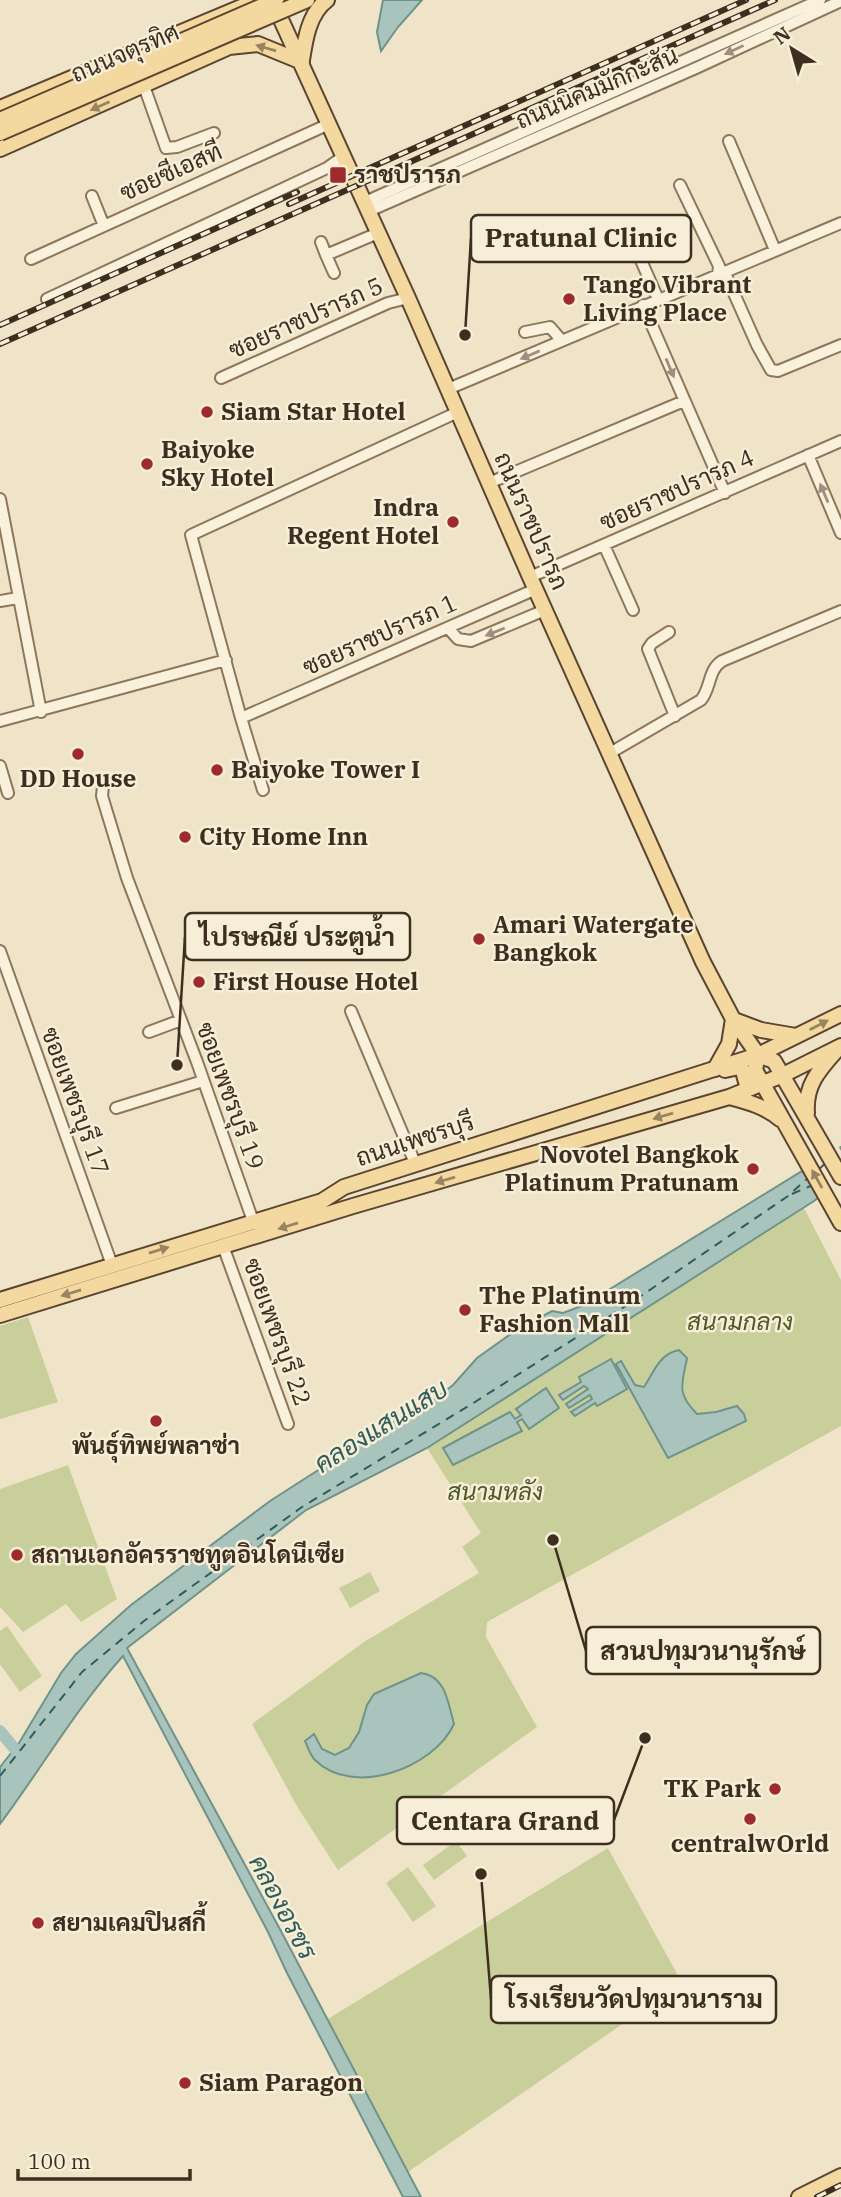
<svg xmlns="http://www.w3.org/2000/svg" width="841" height="2197" viewBox="0 0 841 2197" font-family="'IBM Plex Serif',Sarabun,serif">
<style>
.green{fill:#c9cf9b}
.water{fill:#a9c4bc;stroke:#6f938a;stroke-width:2}
.pier{fill:#f0e4c8}
.lines{fill:none;stroke-linecap:round;stroke-linejoin:round}
.canal{stroke:#a9c4bc;stroke-width:12}
.ferry{stroke:#2f5d5a;stroke-width:2;stroke-dasharray:9 7;stroke-linecap:butt}
.minor-casing{stroke:#8d765c;stroke-width:14}
.major-casing{stroke:#5b4430;stroke-width:18}
.minor{stroke:#faf1dc;stroke-width:10}
.major{stroke:#f3d9a0;stroke-width:14}
.rail-casing{stroke:#3d2e20;stroke-width:6}
.rail{stroke:#f7eed8;stroke-width:3.5;stroke-dasharray:10;stroke-linecap:butt}
.major-bridge-casing{stroke:#5b4430;stroke-width:18;stroke-linecap:butt}
.major-bridge{stroke:#f3d9a0;stroke-width:14}
.oneway{fill:#988460}
.oneway2{fill:#9c907e}
.poi-dot{fill:#9e2a2b;stroke:#f7eed8;stroke-width:2.5}
.labels{text-anchor:middle;stroke-width:5;stroke-linejoin:round;paint-order:stroke}
.street-label{font-size:24px;fill:#3d2e20;stroke:#f7eed8}
.poi-label{font-size:24px;font-weight:bold;fill:#3d2e20;stroke:#f7eed8;text-anchor:start}
.park-label{font-size:24px;font-style:italic;fill:#4d5a26;stroke:#f7eed8}
.water-label{font-size:26px;font-style:italic;fill:#2f5d5a;stroke:#f7eed8}
.leader{fill:none;stroke:#3d2e20;stroke-width:2.5}
.callout-dot{fill:#3d2e20;stroke:#f7eed8;stroke-width:2.5}
.callout{fill:#f7eed8;stroke:#3d2e20;stroke-width:2.5}
.callout-label{font-size:26px;text-anchor:middle;font-weight:bold;fill:#3d2e20}
</style>
<rect width="100%" height="100%" fill="#f0e4c8"/>
<path class="green" d="M804,1208L841,1280V1426L487,1622L486,1637L537,1727L338,1870L298,1808L252,1724L364,1642L479,1573L462,1547L481,1533L427,1448Z
M28,1317L58,1402L0,1419V1326Z
M68,1465L117,1599L81,1622L66,1604L23,1632L0,1607V1489Z
M370,1572L380,1591L350,1608L339,1588Z
M7,1626L42,1676L20,1692L0,1664V1631Z
M456,1841L467,1856L434,1880L423,1865Z
M608,1848L682,1983L408,2172L326,2020Z
M408,1867L436,1906L413,1922L386,1883Z"/>
<path class="water" d="M383,0H422L398,27L381,51L377,32Z
M841,1147V1180L814,1201L427,1448L306,1510L127,1648L282,1933L421,2197H403L287,1973L268,1932L123,1656C77,1707 41,1769 0,1824V1767L19,1743L61,1673L76,1654L131,1605L270,1501L401,1417L433,1400L453,1385L477,1358L519,1328L552,1311L563,1313L584,1305Z
M679,1350L687,1358C682,1385 676,1393 697,1414L716,1412L737,1406L744,1414L746,1421L668,1458L616,1364L621,1361L635,1385L644,1387C654,1372 659,1354 679,1350Z
M611,1359L627,1389L597,1406L595,1403L575,1416L571,1412L592,1399L590,1395L569,1408L566,1404L588,1389L584,1386L563,1400L559,1395L581,1382L579,1377Z
M546,1388L559,1408L529,1429L522,1419L517,1422L522,1431L453,1465L443,1448L510,1412L515,1419L521,1415L516,1409Z
M421,1673C446,1676 448,1703 454,1724C434,1768 353,1798 315,1760C310,1755 308,1747 305,1741L314,1734L322,1749L335,1755L349,1748L359,1732L367,1705L374,1694Z"/>
<path class="pier" d="M838,1145L841,1151V1184L822,1200L803,1166Z"/>
<g class="lines">
<path class="canal" d="M0,1731L24,1760"/>
<path class="ferry" d="M818,1170L827,1162
M792,1194L813,1185
M0,1776L82,1672L144,1621L302,1507L475,1402L635,1300L788,1196L808,1178"/>
<defs>
<path id="minor" d="M144,86L166,148L177,147L214,133
M729,141L775,250
M680,185L719,266L718,274
M92,196L104,226
M365,202L820,0
M369,211L696,68L841,1
M625,224L658,299
M321,242L326,255L378,233
M326,255L334,273
M31,259L329,124
M724,271L757,345L771,370L778,371L841,345
M47,299L327,168L344,156
M643,305L725,493
M525,332L550,327L562,341
M221,378L388,303L408,298
M448,389L841,223
M808,455L841,533
M489,483L684,401
M0,499L41,712
M604,545L633,610
M530,577L841,441
M0,601L18,598
M448,628L458,639L471,641L545,610
M669,632L652,643L648,649L675,716
M241,718L536,589
M0,721L226,660
M610,753L701,700C711,688 708,670 722,661L841,611
M0,766L8,793
M103,786L102,796L127,878L197,1062L253,1221
M263,790L241,718L191,535L458,412
M0,951L112,1265
M351,1011L415,1163
M149,1032L181,1020
M116,1108L203,1081
M223,1246L288,1424"/>
<path id="major" d="M273,2L408,298L530,577L703,962L733,1019L758,1055
M302,60C305,40 309,13 327,0
M0,108L258,0
M0,149L229,47L258,44L302,62
M734,1020L761,1030L796,1036
M758,1055L755,1070L841,1223
M758,1055L774,1061L841,1177
M715,1069L729,1044L733,1019
M725,1070L739,1067L743,1071L748,1089
M729,1097C748,1102 764,1106 780,1119
M807,1113C805,1086 818,1071 835,1052
M0,1300L322,1201L344,1187L758,1055L841,1014
M0,1315L353,1206L729,1097L783,1075L841,1046
M799,2197L841,2176"/>
</defs>
<use href="#minor" class="minor-casing"/>
<use href="#major" class="major-casing"/>
<use href="#minor" class="minor"/>
<use href="#major" class="major"/>
<defs>
<path id="rail" d="M289,204L746,0
M0,325L297,192
M0,344L775,0
M817,2197L841,2185"/>
</defs>
<use href="#rail" class="rail-casing"/>
<use href="#rail" class="rail"/>
<defs>
<path id="major-bridge" d="M0,120L276,0
M0,133L307,0"/>
</defs>
<use href="#major-bridge" class="major-bridge-casing"/>
<use href="#major-bridge" class="major-bridge"/>
</g>
<defs><path id="oneway-solid" d="M-6-.8H1V-3.2L6.5 0L1 3.2V.8H-6Z" transform="scale(1.75)"/></defs>
<g class="oneway">
<use href="#oneway-solid" transform="translate(266 48) rotate(-164)"/>
<use href="#oneway-solid" transform="translate(100 106) rotate(156)"/>
<use href="#oneway-solid" transform="translate(819 1025) rotate(-27)"/>
<use href="#oneway-solid" transform="translate(663 1116) rotate(164)"/>
<use href="#oneway-solid" transform="translate(817 1179) rotate(-119)"/>
<use href="#oneway-solid" transform="translate(445 1180) rotate(164)"/>
<use href="#oneway-solid" transform="translate(288 1226) rotate(163)"/>
<use href="#oneway-solid" transform="translate(159 1250) rotate(-17)"/>
<use href="#oneway-solid" transform="translate(71 1293) rotate(163)"/>
</g>
<g class="oneway2">
<use href="#oneway-solid" transform="translate(734 50) rotate(155)"/>
<use href="#oneway-solid" transform="translate(530 355) rotate(157)"/>
<use href="#oneway-solid" transform="translate(670 368) rotate(67)"/>
<use href="#oneway-solid" transform="translate(824 493) rotate(-113)"/>
<use href="#oneway-solid" transform="translate(495 632) rotate(158)"/>
</g>
<g class="poi-dot">
<rect x="329" y="166" width="18" height="18" rx="3.5"/>
<circle cx="569" cy="299" r="7"/>
<circle cx="207" cy="412" r="7"/>
<circle cx="147" cy="464" r="7"/>
<circle cx="453" cy="522" r="7"/>
<circle cx="78" cy="754" r="7"/>
<circle cx="217" cy="770" r="7"/>
<circle cx="185" cy="837" r="7"/>
<circle cx="479" cy="939" r="7"/>
<circle cx="199" cy="982" r="7"/>
<circle cx="753" cy="1169" r="7"/>
<circle cx="465" cy="1310" r="7"/>
<circle cx="156" cy="1421" r="7"/>
<circle cx="17" cy="1555" r="7"/>
<circle cx="775" cy="1789" r="7"/>
<circle cx="750" cy="1819" r="7"/>
<circle cx="38" cy="1923" r="7"/>
<circle cx="185" cy="2083" r="7"/>
</g>
<g class="labels">
<g class="street-label">
<text transform="translate(125 53) rotate(-23)" y="8">ถนนจตุรทิศ</text>
<text transform="translate(597 88) rotate(-23)" y="8">ถนนนิคมมักกะสัน</text>
<text transform="translate(171 172) rotate(-24)" y="8">ซอยซีเอสที</text>
<text transform="translate(306 318) rotate(-24)" y="8">ซอยราชปรารภ 5</text>
<text transform="translate(677 490) rotate(-24)" y="8">ซอยราชปรารภ 4</text>
<text transform="translate(531 521) rotate(66)" y="8">ถนนราชปรารภ</text>
<text transform="translate(380 635) rotate(-24)" y="8">ซอยราชปรารภ 1</text>
<text transform="translate(230 1096) rotate(70)" y="8">ซอยเพชรบุรี 19</text>
<text transform="translate(75 1101) rotate(70)" y="8">ซอยเพชรบุรี 17</text>
<text transform="translate(415 1140) rotate(-18)" y="8">ถนนเพชรบุรี</text>
<text transform="translate(277 1332) rotate(70)" y="8">ซอยเพชรบุรี 22</text>
</g>
<g class="poi-label">
<text x="354" y="183">ราชปรารภ</text>
<text x="583" y="293">Tango Vibrant<tspan x="583" dy="28">Living Place</tspan></text>
<text x="221" y="420">Siam Star Hotel</text>
<text x="161" y="458">Baiyoke<tspan x="161" dy="28">Sky Hotel</tspan></text>
<text x="439" y="516" text-anchor="end">Indra<tspan x="439" dy="28">Regent Hotel</tspan></text>
<text x="231" y="778">Baiyoke Tower I</text>
<text x="78" y="787" text-anchor="middle">DD House</text>
<text x="199" y="845">City Home Inn</text>
<text x="493" y="933">Amari Watergate<tspan x="493" dy="28">Bangkok</tspan></text>
<text x="213" y="990">First House Hotel</text>
<text x="739" y="1163" text-anchor="end">Novotel Bangkok<tspan x="739" dy="28">Platinum Pratunam</tspan></text>
<text x="479" y="1304">The Platinum<tspan x="479" dy="28">Fashion Mall</tspan></text>
<text x="156" y="1454" text-anchor="middle">พันธุ์ทิพย์พลาซ่า</text>
<text x="31" y="1563">สถานเอกอัครราชทูตอินโดนีเซีย</text>
<text x="761" y="1797" text-anchor="end">TK Park</text>
<text x="750" y="1852" text-anchor="middle">centralwOrld</text>
<text x="52" y="1931">สยามเคมปินสกี้</text>
<text x="199" y="2091">Siam Paragon</text>
</g>
<g class="park-label">
<text x="740" y="1330">สนามกลาง</text>
<text x="495" y="1500">สนามหลัง</text>
</g>
<g class="water-label">
<text transform="translate(381 1426) rotate(-32)" y="9">คลองแสนแสบ</text>
<text transform="translate(283 1907) rotate(62)" y="9">คลองอรชร</text>
</g>
</g>
<path class="leader" d="M465 335L471 238M177 1065L185 937M553 1540L586 1651M645 1738L614 1820M481 1874L491 1999"/>
<g class="callout-dot">
<circle cx="465" cy="335" r="7"/>
<circle cx="177" cy="1065" r="7"/>
<circle cx="553" cy="1540" r="7"/>
<circle cx="645" cy="1738" r="7"/>
<circle cx="481" cy="1874" r="7"/>
</g>
<g class="callout">
<rect x="471" y="215" width="220" height="47" rx="7"/>
<rect x="185" y="913" width="225" height="47" rx="7"/>
<rect x="586" y="1627" width="234" height="47" rx="7"/>
<rect x="397" y="1797" width="217" height="47" rx="7"/>
<rect x="491" y="1976" width="285" height="47" rx="7"/>
</g>
<g class="callout-label">
<text x="581" y="247">Pratunal Clinic</text>
<text x="297" y="946">ไปรษณีย์ ประตูน้ำ</text>
<text x="703" y="1660">สวนปทุมวนานุรักษ์</text>
<text x="505" y="1830">Centara Grand</text>
<text x="634" y="2008">โรงเรียนวัดปทุมวนาราม</text>
</g>
<g transform="translate(792 49) rotate(323)" stroke="#f7eed8" stroke-width="5" paint-order="stroke">
<path d="M0-5L12 26L0 18L-12 26Z" fill="#3d2e20"/>
<text y="-10" font-size="19" font-weight="bold" text-anchor="middle" fill="#3d2e20">N</text>
</g>
<path d="M18 2169v10h172v-10" fill="none" stroke="#3d2e20" stroke-width="3.5"/>
<text x="28" y="2169" font-size="21" fill="#3d2e20" stroke="#f7eed8" stroke-width="5" paint-order="stroke">100 m</text>
</svg>
